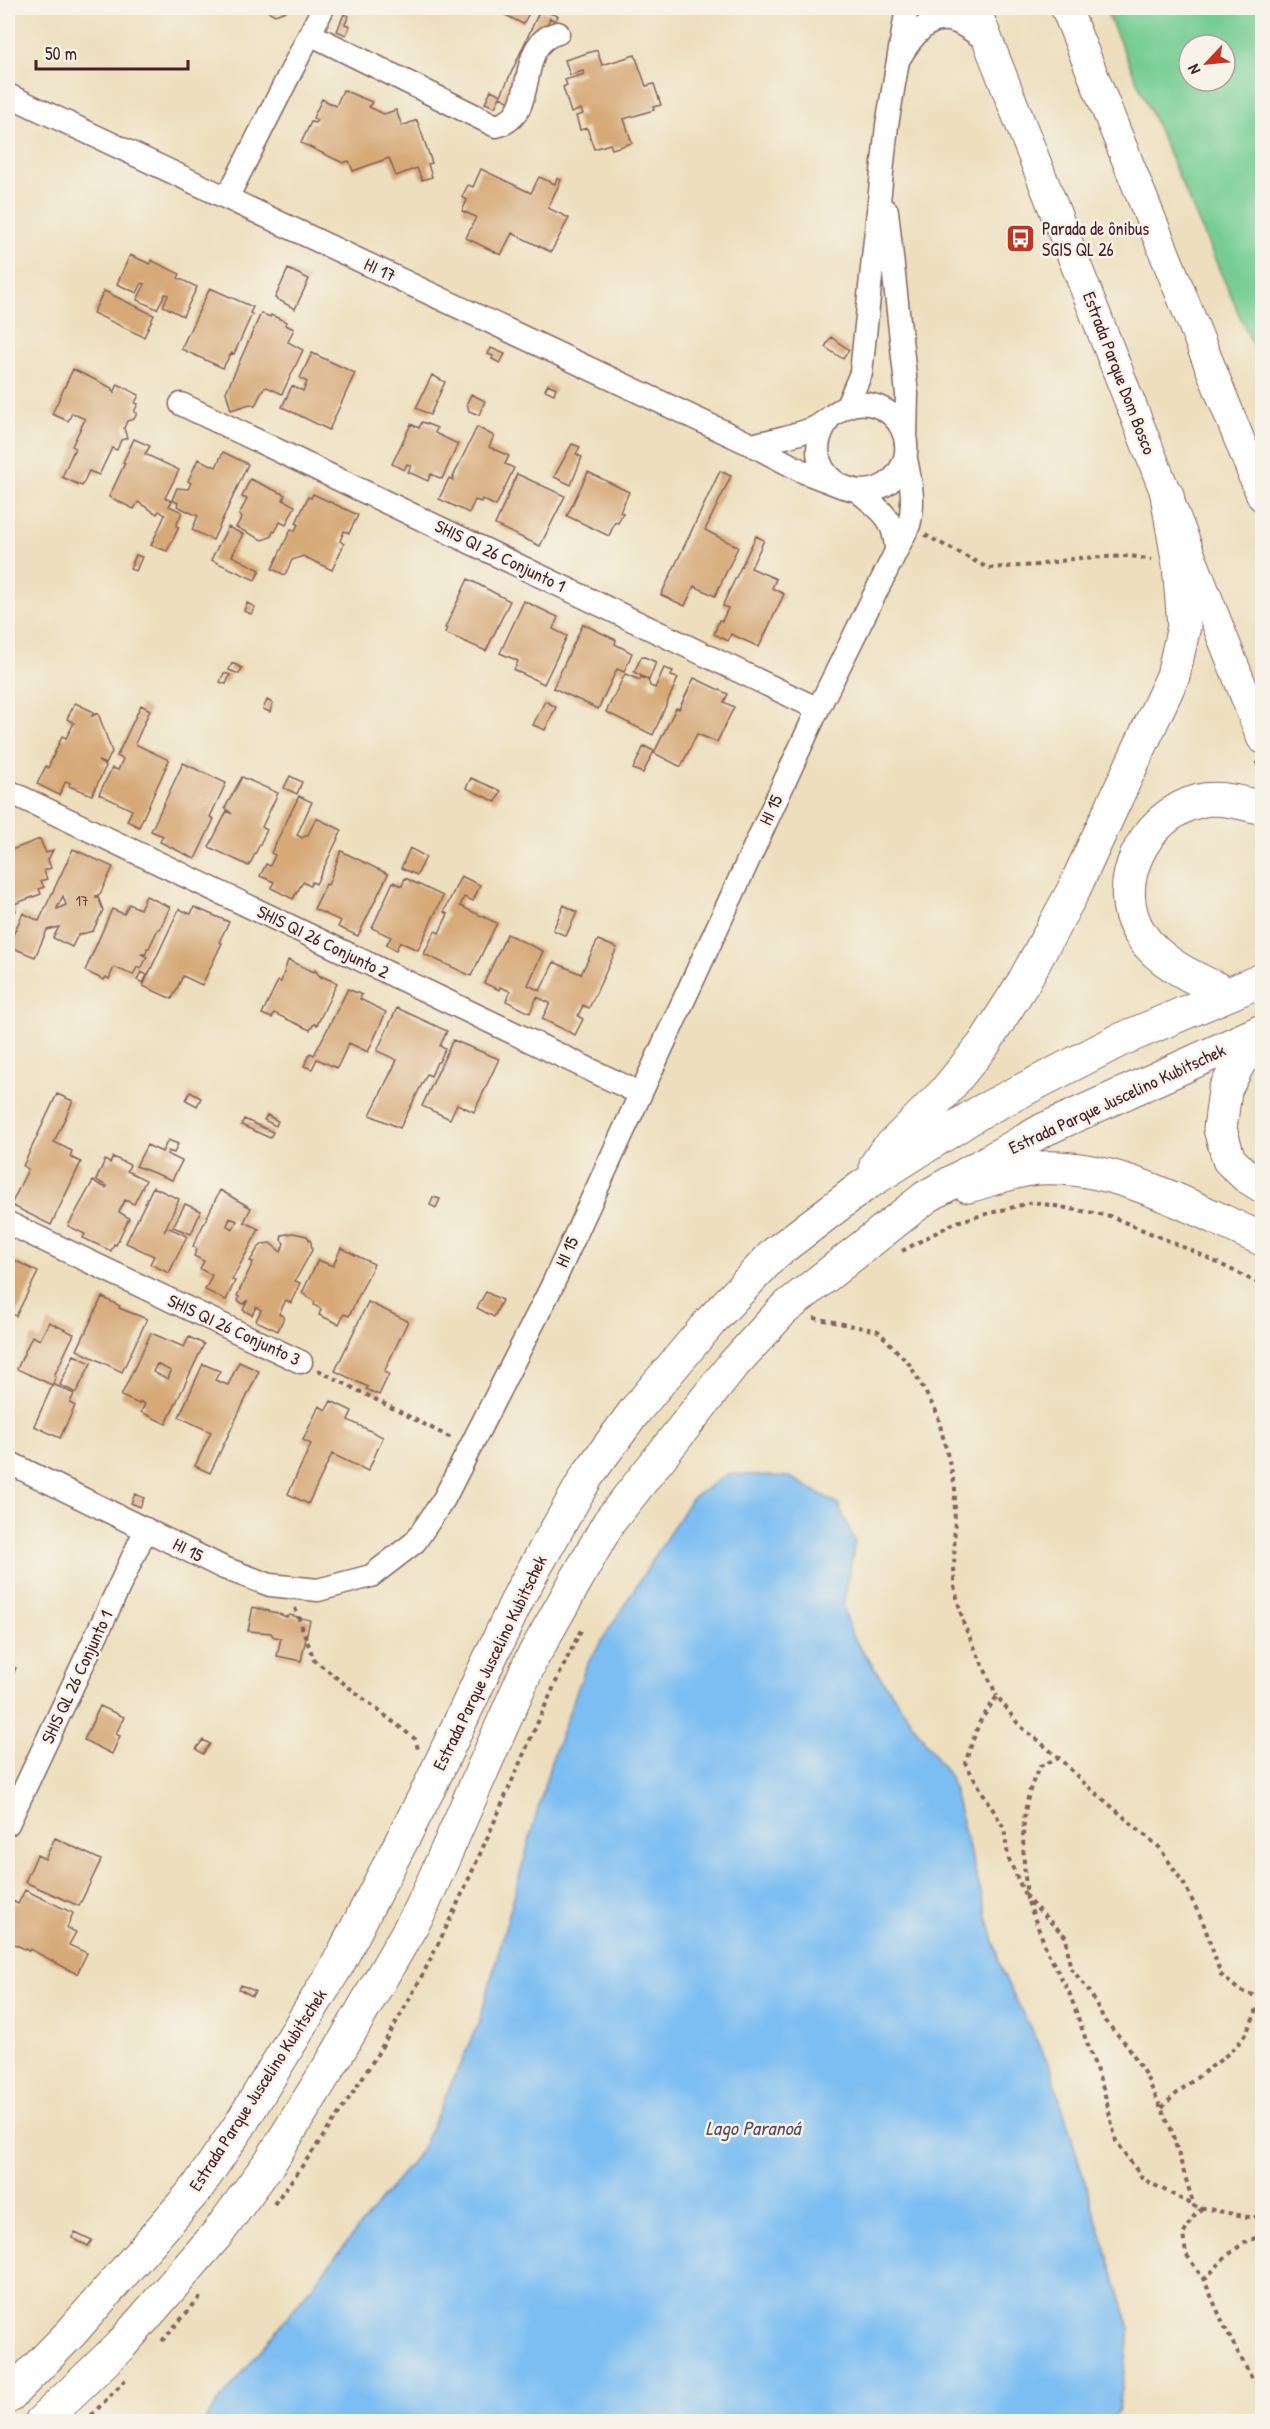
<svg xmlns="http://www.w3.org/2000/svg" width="1270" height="2429" viewBox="0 0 1270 2429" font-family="'Patrick Hand',sans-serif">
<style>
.green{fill:#75cd93;stroke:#60765f;stroke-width:1.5;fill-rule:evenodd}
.water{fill:#7dbef2;stroke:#646e8e;stroke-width:1.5}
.building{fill:#d6a977;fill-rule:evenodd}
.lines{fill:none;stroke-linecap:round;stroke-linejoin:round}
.minor-casing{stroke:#83625e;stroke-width:25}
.major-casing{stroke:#83625e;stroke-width:32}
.highway-casing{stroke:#83625e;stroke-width:35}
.path{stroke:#83625e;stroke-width:4;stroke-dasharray:4.5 4.5;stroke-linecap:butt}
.minor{stroke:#fff;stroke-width:22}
.major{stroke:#fff;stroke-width:30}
.highway{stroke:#fff;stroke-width:33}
.labels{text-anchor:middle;stroke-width:5;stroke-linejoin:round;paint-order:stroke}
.number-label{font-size:15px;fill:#6d423e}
.poi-label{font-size:18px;fill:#4a1f2b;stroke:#f7f3e8;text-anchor:start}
.street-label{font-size:18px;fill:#4a1f2b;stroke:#f7f3e8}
.water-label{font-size:20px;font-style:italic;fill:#594f67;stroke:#f7f3e8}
</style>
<rect width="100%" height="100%" fill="#f7f3e8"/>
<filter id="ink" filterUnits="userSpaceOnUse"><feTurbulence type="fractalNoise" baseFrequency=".0167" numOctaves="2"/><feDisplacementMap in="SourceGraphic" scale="12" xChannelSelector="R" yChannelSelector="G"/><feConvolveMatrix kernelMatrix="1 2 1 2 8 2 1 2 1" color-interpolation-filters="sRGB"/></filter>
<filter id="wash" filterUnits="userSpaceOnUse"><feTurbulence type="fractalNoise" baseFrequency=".008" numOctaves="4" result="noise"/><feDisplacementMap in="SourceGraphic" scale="24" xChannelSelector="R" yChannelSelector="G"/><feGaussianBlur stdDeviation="1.35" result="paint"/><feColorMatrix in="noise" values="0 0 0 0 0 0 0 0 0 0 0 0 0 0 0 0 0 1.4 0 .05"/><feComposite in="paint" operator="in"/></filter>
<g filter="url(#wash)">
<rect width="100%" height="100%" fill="#eddfbd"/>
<path class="green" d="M1105,8H1262V367ZM1189,45H1225V81H1189Z"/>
<path class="water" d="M728,1474L790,1477L838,1504L855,1542L843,1605L852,1636L950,1777L1002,1972L1050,2067L1130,2329L1119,2409L1110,2422L204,2421L421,2150L479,2023L551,1762L586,1666L691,1499Z"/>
<g id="blocks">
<path class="building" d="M262,8H294L275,15Z
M492,8H532L523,24Z
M540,10L558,16L555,21L550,18L512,103L500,97L495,107L485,103L491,90L501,95Z
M344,14L349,16L345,24L350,26L346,35L337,31Z
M597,50L602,65L635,55L646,86L654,84L661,105L653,107L654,110L624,119L632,143L612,149L610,144L594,149L587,128L580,130L576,116L583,114L581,109L571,113L563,87L567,85L565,80L584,74L583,71L570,75L565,60Z
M343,90L372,102L369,107L384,114L396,110L402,126L417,120L432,163L428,164L432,177L422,180L417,168L396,176L389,158L353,171L349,161L343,163L301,143L311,122L315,123L317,120L313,118L322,99L336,106Z
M481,169L531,193L539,177L555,184L557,178L561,180L548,208L569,218L551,252L512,233L501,255L466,238L476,217L462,211L467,200L462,197L468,185L473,187Z
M130,255L150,264L151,260L180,274L178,278L197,287L183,316L163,306L168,295L165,294L157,309L137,300L145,284L142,283L137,293L117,284Z
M288,269L309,279L295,309L275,298Z
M210,288L253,307L250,313L252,314L234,354L232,353L229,357L223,368L181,349Z
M104,291L154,315L144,337L93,313Z
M261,313L270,317L271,315L287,322L285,325L294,329L288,342L303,350L282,394L267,387L263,389L255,406L250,404L231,410L226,392Z
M831,337L849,350L843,359L825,347Z
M491,348L505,354L500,363L492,359L493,356L488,354Z
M312,353L355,373L329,430L282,407L292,386L303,391L307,382L300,378Z
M73,369L112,388L114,393L118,384L139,395L135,403L138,404L134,412L137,413L134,419L127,421L124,428L127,438L121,440L117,450L112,448L99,475L89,471L82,486L62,477L75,448L72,446L85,419L72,413L68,421L52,414Z
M432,375L445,382L430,415L416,408Z
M548,384L556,388L554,394L545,390Z
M471,394L485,401L479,415L469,411L467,403Z
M422,422L437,428L435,433L458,444L442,479L431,474L428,481L408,472L411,466L407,464L404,470L392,464L411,424L419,428Z
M477,427L494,436L489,447L509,456L505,464L514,468L496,506L482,499L481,502L475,500L469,513L439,499L449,478L453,480L454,477H453Z
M134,439L150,446L145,454L179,470L165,498L172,501L169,506L182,512L176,526L179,527L167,551L151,545L165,515L159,511L157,514L138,502L134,509L109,497L125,463L123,462Z
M572,444L580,447L576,454L582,457L571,485L554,477Z
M223,452L248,464L213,540L192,530L198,516L177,506L178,503L172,500L177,488L188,489L191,483L188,481L198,459L216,467Z
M720,471L731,476L705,530L738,547L715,596L694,586L685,606L661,595Z
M588,472L629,492L620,512L623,513L618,523L615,522L609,536L567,516Z
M517,474L565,496L540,546L495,525Z
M250,479L285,495L283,500L295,506L286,525L280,522L275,532L273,531L271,537L262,540L236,527L242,517L239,515L247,499L242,497Z
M313,494L358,515L349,533L344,531L340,541L344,544L332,570L303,556L292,560L285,575L272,569L291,529L295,531L298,524L296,523L308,497L311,498Z
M228,527L243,534L232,556L260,570L255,580L211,560Z
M756,536L764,540L751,568L776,579L772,588L784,594L759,647L731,634L728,641L714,634L719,620L722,621L728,608L723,606L724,602Z
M136,555L142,557L136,571L130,569Z
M468,579L510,601L486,651L445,633L447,629L445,628Z
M524,601L558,617L553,629L567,636L544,684L514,670L518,661L500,653Z
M247,603L255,607L251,614L244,611Z
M583,624L616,640L615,644L632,653L624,672L617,669L598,709L553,688Z
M642,656L656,662L649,680L634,672Z
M232,663L242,668L239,674L229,670Z
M664,668L673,671L671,676L678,678L653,735L606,712L625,674L640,680L641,677L648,680L650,686L655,688Z
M224,673L230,675L226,684L220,682Z
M694,678L728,694L724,702L734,707L717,742L697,734L681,767L654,753L676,708L679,709Z
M267,700L273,703L270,712L263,709Z
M545,701L556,707L545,730L533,725Z
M75,703L94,712L92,716L98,713L112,752L106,764L98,761L106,766L92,795L69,786L70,783L66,781L59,795L37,784L46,766L48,768L62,736L66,738L74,723L67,719Z
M141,705L150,710L135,744L169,760L139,827L127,821L132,810L99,794L112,768L118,770L123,759L117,756Z
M644,746L654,751L643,773L633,769Z
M183,763L226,783L210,817L214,819L195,859L160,842L163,836L151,831Z
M290,776L302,782L297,794L284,788Z
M242,777L278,793L262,827L267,830L249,866L209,847L227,811L232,814L225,808Z
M471,778L501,791L496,802L466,788Z
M299,796L312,802L297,835L302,838L308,835L316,818L342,830L316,884L312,882L310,886L303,882L293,899L271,888L274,882L260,876L266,864L270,866L275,855L271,853Z
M40,839L46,853L53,850L48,860L51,868L44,871L47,879L41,881L44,887L39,889L41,894L14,904L16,911L8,914V857L11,850Z
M410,848L426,857L417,875L401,868Z
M73,849L113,867L100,894L96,896V898L98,897L103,910L93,931L78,935L72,947L53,938L59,927L47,930L35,957L8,946L23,913L39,921ZM63,896L66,905L57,909V908Z
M341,851L388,874L358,936L338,927L341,921L314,909L326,884L328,885Z
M461,876L480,885L473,901L464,897L460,906L497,923L471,976L424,954L435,931L439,933L448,914L444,912Z
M405,878L443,896L418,950L400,942L396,950L386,945L391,937L372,928L393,882L402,886Z
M146,896L170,907L160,929H158L149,948H147L146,954H141L147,957L141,969L137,967L133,975L114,967L109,979L106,977L104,980L85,971L112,909L124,914L129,904L140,909Z
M564,905L577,912L566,936L553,930Z
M194,907L229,922L219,942L222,943L202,985L183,976L172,999L143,986L179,909L191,914Z
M507,934L543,951L528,985L540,991L554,962L581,974L598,940L617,948L589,1008L583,1005L578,1016L583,1019L575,1035L542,1019L550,1003L537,997L530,1013L506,1001L510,991L500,987L499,990L484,983Z
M288,960L314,972L315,970L321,978V976L337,983L317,1025L314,1024L310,1030L274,1013L272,1018L262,1014L278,981L281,982Z
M141,972L147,975L143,983L137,980Z
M348,989L362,995L360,999L386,1012L368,1052L349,1043L337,1068L317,1059L312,1069L304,1066L310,1053L314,1055Z
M397,1008L447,1031L440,1046L445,1049L439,1062H437L431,1076L427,1074L400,1128L370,1115L397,1060L377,1051Z
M453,1040L499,1059L474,1112L457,1104L450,1119L422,1106Z
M190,1092L201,1098L197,1106L186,1100Z
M57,1094L73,1101L54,1142L72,1151L70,1157L81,1162L51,1225L11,1205L28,1169L23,1166Z
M267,1115L278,1121L276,1126L264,1120Z
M244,1119L273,1132L270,1138L241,1125Z
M168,1140L178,1144L174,1153L168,1151L167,1154L182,1161L172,1180L136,1166L147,1145L162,1152Z
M113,1157L130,1165L127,1171L146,1180L134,1204L125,1200L119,1212L129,1218L116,1245L114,1244L111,1251L83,1238L85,1234L68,1226L93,1181L106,1188L107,1186L96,1180L105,1160L110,1163Z
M153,1187L179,1199L164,1232L167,1227L187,1236L169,1273L150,1264L154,1256L126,1243Z
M220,1190L251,1208L244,1222L259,1229L232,1280L235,1281L226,1300L205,1290L212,1275L200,1269L204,1261L194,1256L197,1249L193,1246ZM230,1218L237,1221L233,1229L227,1226Z
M433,1197L440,1199L436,1208L430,1205Z
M185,1204L201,1211L191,1234L173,1227Z
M293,1233L307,1236L311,1242L312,1250L295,1281L300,1283L291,1303L286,1300L279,1314L284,1317L278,1331L256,1321L261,1310L256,1307L252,1315L243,1310L248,1300L244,1304L238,1301L239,1297L237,1296L253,1262L250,1261L258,1248L263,1244L270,1243L281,1252L284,1243L281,1240L282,1235Z
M341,1248L374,1264L349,1316L344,1314L339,1324L319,1315L321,1309L314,1305L315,1302L302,1293L318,1260L333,1266Z
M8,1257L38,1272L16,1316L8,1312Z
M486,1292L502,1300L494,1317L477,1308Z
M102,1297L120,1306L119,1308L147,1319L122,1372L77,1350Z
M368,1302L408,1321L384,1372L389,1374L379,1395L366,1389L368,1387L335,1371Z
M49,1322L74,1334L54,1376L56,1377L52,1385L17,1369L32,1336L40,1340Z
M151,1333L184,1347L189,1337L204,1344L166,1424L141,1412L145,1404L140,1401L139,1404L121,1396ZM157,1364L171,1371L168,1379L153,1372Z
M74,1355L91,1363L76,1393L60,1385Z
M239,1362L259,1371L210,1473L195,1466L211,1432L179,1417L203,1364L220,1371L215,1380L228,1385Z
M53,1384L74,1394L70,1403L75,1406L60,1438L34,1426Z
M331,1401L352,1411L348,1420L383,1437L368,1471L332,1454L308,1504L288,1494L311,1444L303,1440L319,1406L326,1410Z
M135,1494L144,1498L140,1507L131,1503Z
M253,1607L277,1613L286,1617L290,1615L310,1620L301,1661L277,1656L281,1638L274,1637L271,1633L248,1631Z
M8,1664L16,1668L11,1678L8,1676Z
M100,1706L124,1717L116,1734L120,1736L112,1754L84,1740Z
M203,1740L210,1744L203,1754L196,1749Z
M55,1838L101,1860L79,1906L25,1882L37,1855L45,1859Z
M25,1890L73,1913L67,1928L76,1932L69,1945L87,1953L77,1974L30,1949L29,1951L8,1941V1912L13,1901L18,1904Z
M241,1985L255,1991L252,1996L239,1989Z
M75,2232L92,2240L88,2246L72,2238Z"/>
</g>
</g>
<g filter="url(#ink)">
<use href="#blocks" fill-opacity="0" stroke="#83625e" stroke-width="1.5"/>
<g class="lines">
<defs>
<path id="minor" d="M310,34L496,126C542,115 512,44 558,33
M900,57C912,37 929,12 956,22C967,26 979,36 989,42
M8,95L752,445L804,472L843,487
M227,198L323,8
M887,211L907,394L906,437
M181,404L818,709
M847,406L861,373L887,125L907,8
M752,445C772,440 794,436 814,428C825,423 833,413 844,408C866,397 892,408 902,429C907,439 908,454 903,464C880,515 805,486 820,437C822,431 825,425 828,420
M859,492C882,512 893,516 896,548
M8,791L639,1093
M8,1223L301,1362
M8,1462L224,1568L270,1585L318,1590L371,1576L415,1542L444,1499L551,1288L818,709L909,525C915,502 911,483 906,459
M8,1824L146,1529"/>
<path id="major" d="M975,8L1262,738
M1066,8L1262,496"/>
<path id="highway" d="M1254,474L1262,484
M1228,994C1197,979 1161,965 1141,935C1108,886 1144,815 1199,801C1219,796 1243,803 1262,808
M1262,1041L1240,1061L1225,1090L1220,1129L1229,1160L1246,1176L1262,1186
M876,1165L884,1153L944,1093L984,1044L1023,983L1073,891L1173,676L1184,626L1179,565L1167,495
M968,1186C990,1180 1018,1169 1040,1168C1118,1164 1193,1209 1262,1239
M8,2397L71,2333L197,2188L240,2125L338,1964L429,1788L521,1592L587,1476L635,1411L710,1322L774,1254L863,1186L980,1112L1118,1041L1262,980
M41,2422L121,2345L218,2233L270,2162L336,2056L421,1909L531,1660L609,1522L733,1365L783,1310L926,1197L1043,1130L1262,1031"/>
</defs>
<use href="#minor" class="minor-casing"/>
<use href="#major" class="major-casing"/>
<use href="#highway" class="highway-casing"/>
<path class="path" d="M925,535L988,568L1037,565L1078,558L1131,556L1152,560
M1257,762L1262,774
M902,1251L956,1222L1033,1202L1110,1216L1204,1256L1262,1285
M814,1318L878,1331L910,1365L937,1413L955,1485L954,1586L964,1625L997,1696
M318,1370L453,1439
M295,1608L314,1660L415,1739L418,1749
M1025,1895L1008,1857L1004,1828L965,1763L979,1723L997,1696L1019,1725L1059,1758
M1028,1902L1048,1953L1069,1992L1104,2091L1116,2141L1143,2179L1193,2205
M1262,1998L1240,1991L1221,1975L1203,1922L1184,1884L1159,1847L1084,1783L1059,1758L1040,1766C1017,1810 1023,1851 1027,1899L1066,1937L1070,1967L1090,1992L1105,2021L1128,2046L1146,2076L1171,2129L1194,2206L1253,2218L1262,2214
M1162,2108C1184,2083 1215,2068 1238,2044C1249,2032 1255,2012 1262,1998
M274,2204C326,2135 375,2063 416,1987C478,1871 523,1746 582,1628
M1202,2208L1194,2216L1183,2235L1186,2254L1204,2280L1227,2332L1254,2382H1262
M1204,2280C1222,2261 1236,2243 1262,2236
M162,2341L202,2295
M85,2422L128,2377"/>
<use href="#minor" class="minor"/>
<use href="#major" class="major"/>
<use href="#highway" class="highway"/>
</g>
</g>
<defs>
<symbol id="bus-square" viewBox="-11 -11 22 22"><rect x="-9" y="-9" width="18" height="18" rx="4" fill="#c8321e" stroke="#f7f3e8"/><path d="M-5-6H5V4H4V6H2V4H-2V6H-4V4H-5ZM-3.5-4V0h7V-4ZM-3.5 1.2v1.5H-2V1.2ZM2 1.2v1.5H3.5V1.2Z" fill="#fff"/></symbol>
</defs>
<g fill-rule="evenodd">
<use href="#bus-square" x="1004" y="222" width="33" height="33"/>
</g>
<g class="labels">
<g class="number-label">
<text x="82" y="906">17</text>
</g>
<g class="poi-label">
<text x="1042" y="235">Parada de ônibus<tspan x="1042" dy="21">SGIS QL 26</tspan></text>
</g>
<g class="street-label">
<text transform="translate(380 270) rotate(25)" y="6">HI 17</text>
<text transform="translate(1119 373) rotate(69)" y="6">Estrada Parque Dom Bosco</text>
<text transform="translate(500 556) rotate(26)" y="6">SHIS QI 26 Conjunto 1</text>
<text transform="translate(771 810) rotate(-65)" y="6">HI 15</text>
<text transform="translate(323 942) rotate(26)" y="6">SHIS QI 26 Conjunto 2</text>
<text transform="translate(1117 1099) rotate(-25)" y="6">Estrada Parque Juscelino Kubitschek</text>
<text transform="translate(567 1252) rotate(-66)" y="6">HI 15</text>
<text transform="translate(234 1330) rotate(25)" y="6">SHIS QI 26 Conjunto 3</text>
<text transform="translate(188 1550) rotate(27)" y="6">HI 15</text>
<text transform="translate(490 1663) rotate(-64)" y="6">Estrada Parque Juscelino Kubitschek</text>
<text transform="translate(77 1677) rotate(-65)" y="6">SHIS QL 26 Conjunto 1</text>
<text transform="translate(258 2090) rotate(-57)" y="6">Estrada Parque Juscelino Kubitschek</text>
</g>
<g class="water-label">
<text x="753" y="2135">Lago Paranoá</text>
</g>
</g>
<rect width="1270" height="2429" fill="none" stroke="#f7f3e8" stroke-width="30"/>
<g transform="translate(1207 63) rotate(244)"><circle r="28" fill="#f7f3e8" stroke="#b29e9c" stroke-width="1.5"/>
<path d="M0-4.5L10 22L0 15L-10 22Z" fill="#c8321e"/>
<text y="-9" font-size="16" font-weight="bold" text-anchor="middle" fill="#4a1f2b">N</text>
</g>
<path d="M36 60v9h152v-9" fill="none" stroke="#4a1f2b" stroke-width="3"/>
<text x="45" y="60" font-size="18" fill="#4a1f2b" stroke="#f7f3e8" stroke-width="4.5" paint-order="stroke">50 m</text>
</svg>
